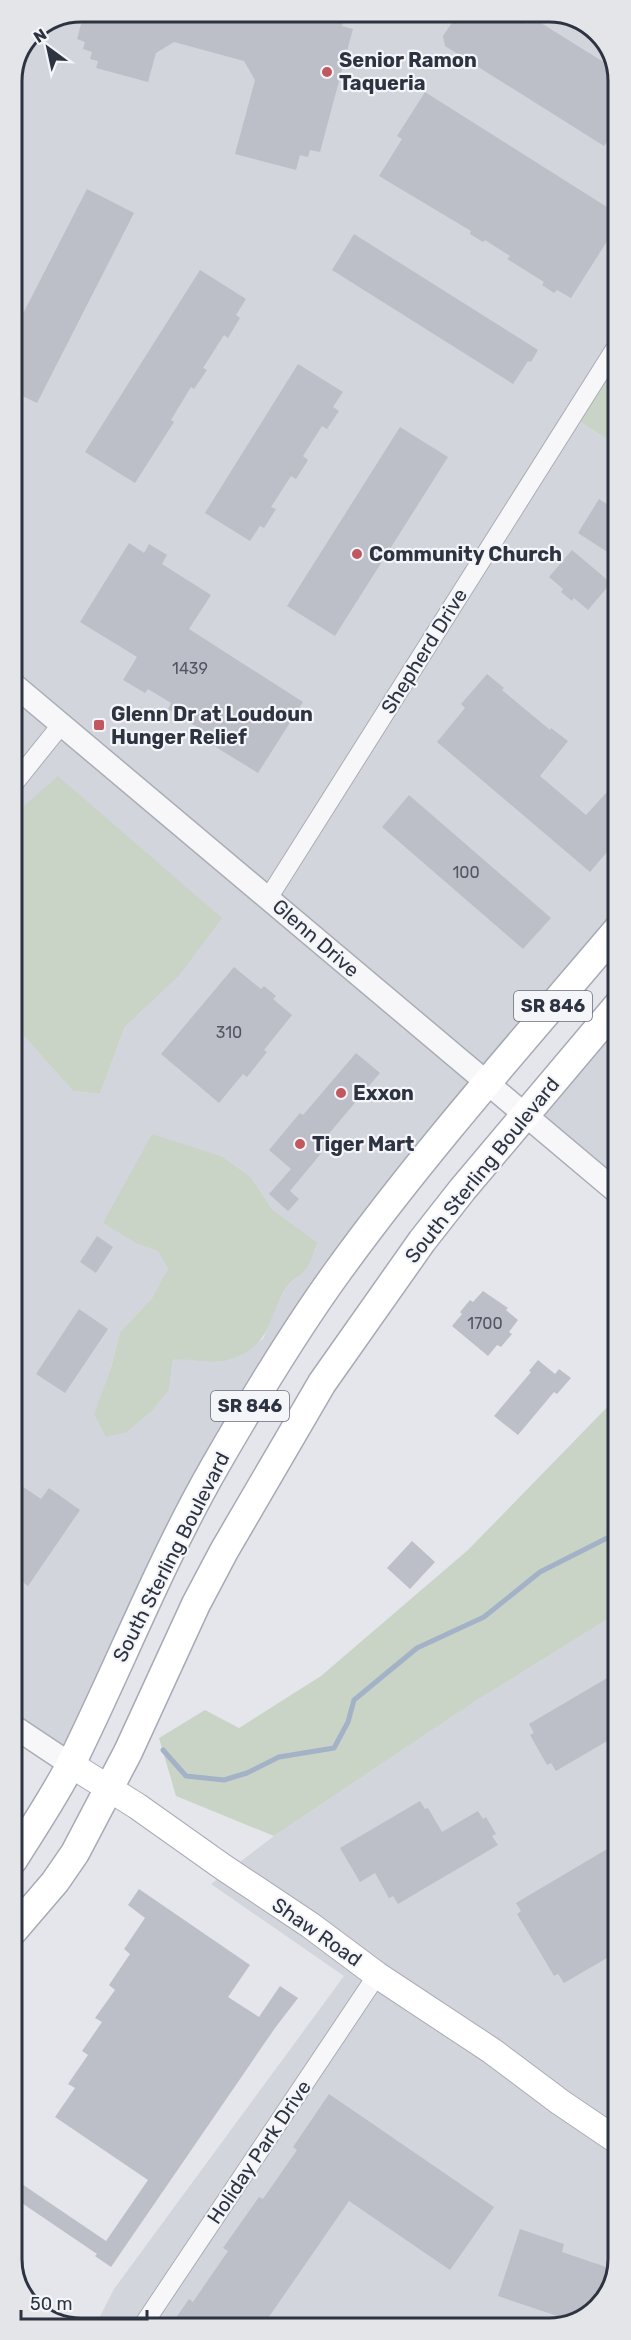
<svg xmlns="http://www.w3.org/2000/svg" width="631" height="2340" viewBox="0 0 631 2340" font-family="Rubik,sans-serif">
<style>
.built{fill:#d3d5dc;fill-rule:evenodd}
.green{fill:#c9d4c6}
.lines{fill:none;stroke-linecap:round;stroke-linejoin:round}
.stream{stroke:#a3b2c6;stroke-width:5}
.building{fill:#bcbfc7}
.minor-casing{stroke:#a9adb5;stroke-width:20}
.tertiary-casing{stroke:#a9adb5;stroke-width:25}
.secondary-casing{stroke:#a9adb5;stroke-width:28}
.primary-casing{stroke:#a5aab5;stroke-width:31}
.minor{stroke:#f7f7f9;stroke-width:18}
.tertiary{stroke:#f7f7f9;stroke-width:22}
.secondary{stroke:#fff;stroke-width:26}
.primary{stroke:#fff;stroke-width:28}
.poi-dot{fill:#c15860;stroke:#f4f5f8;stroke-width:2}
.labels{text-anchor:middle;stroke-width:4.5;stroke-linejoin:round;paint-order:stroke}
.number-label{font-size:16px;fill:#515662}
.shield{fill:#f4f5f8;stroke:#696d78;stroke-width:1.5}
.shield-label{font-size:18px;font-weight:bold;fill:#2d3341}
.poi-label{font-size:20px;font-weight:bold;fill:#2d3341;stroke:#f4f5f8;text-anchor:start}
.street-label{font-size:20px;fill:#2d3341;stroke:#f4f5f8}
.rim{fill:none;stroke:#2d3341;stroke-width:3}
</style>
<rect width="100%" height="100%" fill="#e4e6eb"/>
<path class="built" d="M81,12L559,13L596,29L618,67V344L571,416L618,446V929L297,1332L70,1764L13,1726V1024L73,1091L100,1094L125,1027L178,977L118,829L58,777L12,816V81L32,32ZM203,1152L223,1157L251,1177L273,1210L318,1244L306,1269L288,1285L275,1308L263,1339L221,1362L188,1358L173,1360L169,1390L151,1412L127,1432L110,1371L120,1332L152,1298L162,1282L168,1269L159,1251Z
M618,1005V1193L525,1115Z
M619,1612V2259L605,2301L564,2327L94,2328L114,2289L344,1976L211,1884L274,1836L474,1702Z"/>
<path class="green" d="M618,344V446L571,416Z
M58,776L222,918L178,977L125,1027L100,1094L73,1091L13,1024L12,816Z
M152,1134L223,1157L251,1177L273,1210L318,1243C314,1251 311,1262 306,1269C301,1276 291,1280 286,1288C264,1325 272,1348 224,1361C212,1364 188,1358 173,1360L169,1390L151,1412L127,1432L106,1437L94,1414L110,1371L120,1332L152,1298L168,1269L158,1251L136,1243L103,1223Z
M618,1396L619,1612L474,1702L274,1836L176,1796L159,1738L205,1710L239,1728L321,1676L468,1550Z"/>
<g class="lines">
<path class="stream" d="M163,1750L186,1776L224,1780L247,1773L279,1757L334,1748L348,1722L354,1700L417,1648L484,1617L540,1572L619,1532"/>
</g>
<path class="building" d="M84,12H336V15L345,17L342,26L353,29L320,152L310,150L308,157L300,155L296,170L235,154L255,80L244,61L174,42L156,53L148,82L96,68L98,61L90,59L92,52L83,49L85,42L77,39Z
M459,12H510L528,24L533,18L618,71V125L604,146L445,46L443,36Z
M425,92L618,214V224L571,298L557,290L554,293L542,285L544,282L507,259L510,256L485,240L483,242L470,234L471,231L379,176L402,139L397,136Z
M87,189L134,213L37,403L12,391V335Z
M354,234L538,350L531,362L528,361L513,384L332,270Z
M200,270L246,299L236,315L240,318L228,338L224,335L203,368L207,370L194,389L191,387L171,420L174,422L135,483L85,452Z
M298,364L343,392L333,407L339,411L327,429L322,426L303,456L308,460L296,479L291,476L271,507L276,509L264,528L260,526L250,541L205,513Z
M400,427L448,457L335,636L287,606Z
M599,499L618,511V559L578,533Z
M129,543L144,553L149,544L167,555L162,564L211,595L189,629L303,702L258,773L211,744L215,738L168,709L171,703L148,689L145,693L123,680L137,657L80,622Z
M572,550L611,583L588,610L574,598L572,601L561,592L563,589L549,577Z
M487,674L504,688L502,690L550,730L551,728L568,741L540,776L586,815L618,780V839L590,872L437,742L465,708L461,704Z
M409,795L551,918L523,949L382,827Z
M234,967L261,989L264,986L276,996L273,999L292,1015L264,1050L267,1052L247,1077L243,1074L219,1103L161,1054Z
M356,1053L380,1073L327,1136L330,1139L326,1143L328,1145L290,1191L299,1199L288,1211L269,1194L291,1169L269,1150L300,1113L303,1115Z
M97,1236L113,1247L96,1273L80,1262Z
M483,1291L508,1308L506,1310L518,1320L509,1332L512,1334L501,1347L497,1345L488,1356L452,1326L462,1314L460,1312L470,1300L473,1302Z
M79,1309L108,1329L65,1393L36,1374Z
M538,1360L555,1374L559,1369L571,1378L557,1394L554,1392L518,1435L494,1416L531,1372L529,1371Z
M13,1480L41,1499L49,1488L80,1510L28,1586L13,1575Z
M412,1541L435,1562L410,1589L387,1568Z
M619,1671V1734L556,1771L551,1763L547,1765L530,1735L534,1733L529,1724Z
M420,1801L425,1809L428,1808L442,1832L478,1811L483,1819L486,1817L496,1834L492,1836L498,1845L398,1904L393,1896L389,1898L375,1873L360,1882L340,1848Z
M619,1842V1951L564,1983L558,1974L554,1976L541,1954L517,1914L521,1911L516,1903Z
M139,1889L250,1965L228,1997L259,2017L280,1986L298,1998L275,2028L111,2267L95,2256L97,2254L13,2197V2178L106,2241L148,2180L55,2117L75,2088L68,2084L88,2055L82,2051L102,2022L95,2018L115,1990L109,1985L130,1954L124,1949L145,1918L128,1905Z
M329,2094L494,2207L450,2270L349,2201L262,2327L169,2328L189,2299L193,2302L228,2251L223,2248L259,2197L263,2199L297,2150L293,2147Z
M520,2229L564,2244L562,2252L615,2270L604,2301L572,2321L498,2296Z"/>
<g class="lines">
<defs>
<path id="minor" d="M12,786L61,725
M269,897L618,344
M141,2328L377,1975"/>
<path id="tertiary" d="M12,683L618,1193
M13,1726L70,1764"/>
<path id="secondary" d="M70,1764L137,1806L223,1867L310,1925L377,1975L492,2051L560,2102L619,2142"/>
<path id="primary" d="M13,1860C33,1828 54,1797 71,1764C120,1665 160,1562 215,1466C253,1400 293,1333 338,1271C424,1152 523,1041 618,929
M13,1931L55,1882L75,1853L128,1752L196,1604L224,1551L322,1383L422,1241L462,1190L618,1005"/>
</defs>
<use href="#minor" class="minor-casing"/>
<use href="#tertiary" class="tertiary-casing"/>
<use href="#secondary" class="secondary-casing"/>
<use href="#primary" class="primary-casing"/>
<use href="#minor" class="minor"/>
<use href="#tertiary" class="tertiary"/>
<use href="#secondary" class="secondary"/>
<use href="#primary" class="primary"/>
</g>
<g class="poi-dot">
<circle cx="327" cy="72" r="6"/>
<circle cx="357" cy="554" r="6"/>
<rect x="93" y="719" width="12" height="12" rx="3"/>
<circle cx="341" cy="1093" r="6"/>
<circle cx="300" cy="1144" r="6"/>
</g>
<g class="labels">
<g class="number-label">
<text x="190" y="674">1439</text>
<text x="466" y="878">100</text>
<text x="229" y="1038">310</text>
<text x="485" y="1329">1700</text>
</g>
<g class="shield">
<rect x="514" y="991" width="78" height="30" rx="4.5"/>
<rect x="211" y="1391" width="78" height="30" rx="4.5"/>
</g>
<g class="shield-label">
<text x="553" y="1012">SR 846</text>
<text x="250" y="1412">SR 846</text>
</g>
<g class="poi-label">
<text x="339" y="67">Senior Ramon<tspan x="339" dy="23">Taqueria</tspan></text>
<text x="369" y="561">Community Church</text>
<text x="111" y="721">Glenn Dr at Loudoun<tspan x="111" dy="23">Hunger Relief</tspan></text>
<text x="353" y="1100">Exxon</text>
<text x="312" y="1151">Tiger Mart</text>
</g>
<g class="street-label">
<text transform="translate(424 651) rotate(-58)" y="7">Shepherd Drive</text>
<text transform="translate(316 938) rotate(41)" y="7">Glenn Drive</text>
<text transform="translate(482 1170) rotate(-51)" y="7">South Sterling Boulevard</text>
<text transform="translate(171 1557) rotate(-63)" y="7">South Sterling Boulevard</text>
<text transform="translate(317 1932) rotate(35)" y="7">Shaw Road</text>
<text transform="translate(259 2152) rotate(-56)" y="7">Holiday Park Drive</text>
</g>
</g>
<path d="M0 0H631V2340H0ZM81 22H549A59 59 0 0 1 608 81V2259A59 59 0 0 1 549 2318H81A59 59 0 0 1 22 2259V81A59 59 0 0 1 81 22Z" fill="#e4e5e9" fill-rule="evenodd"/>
<path class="rim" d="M81 22H549A59 59 0 0 1 608 81V2259A59 59 0 0 1 549 2318H81A59 59 0 0 1 22 2259V81A59 59 0 0 1 81 22Z"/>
<g transform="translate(48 48) rotate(327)" stroke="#f4f5f8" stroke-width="4.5" paint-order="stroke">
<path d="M0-4.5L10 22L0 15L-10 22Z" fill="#2d3341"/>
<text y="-9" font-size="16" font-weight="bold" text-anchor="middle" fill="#2d3341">N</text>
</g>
<path d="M21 2310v9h126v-9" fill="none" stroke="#2d3341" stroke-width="3"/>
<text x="30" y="2310" font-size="18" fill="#2d3341" stroke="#f4f5f8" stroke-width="4.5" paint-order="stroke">50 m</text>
</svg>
